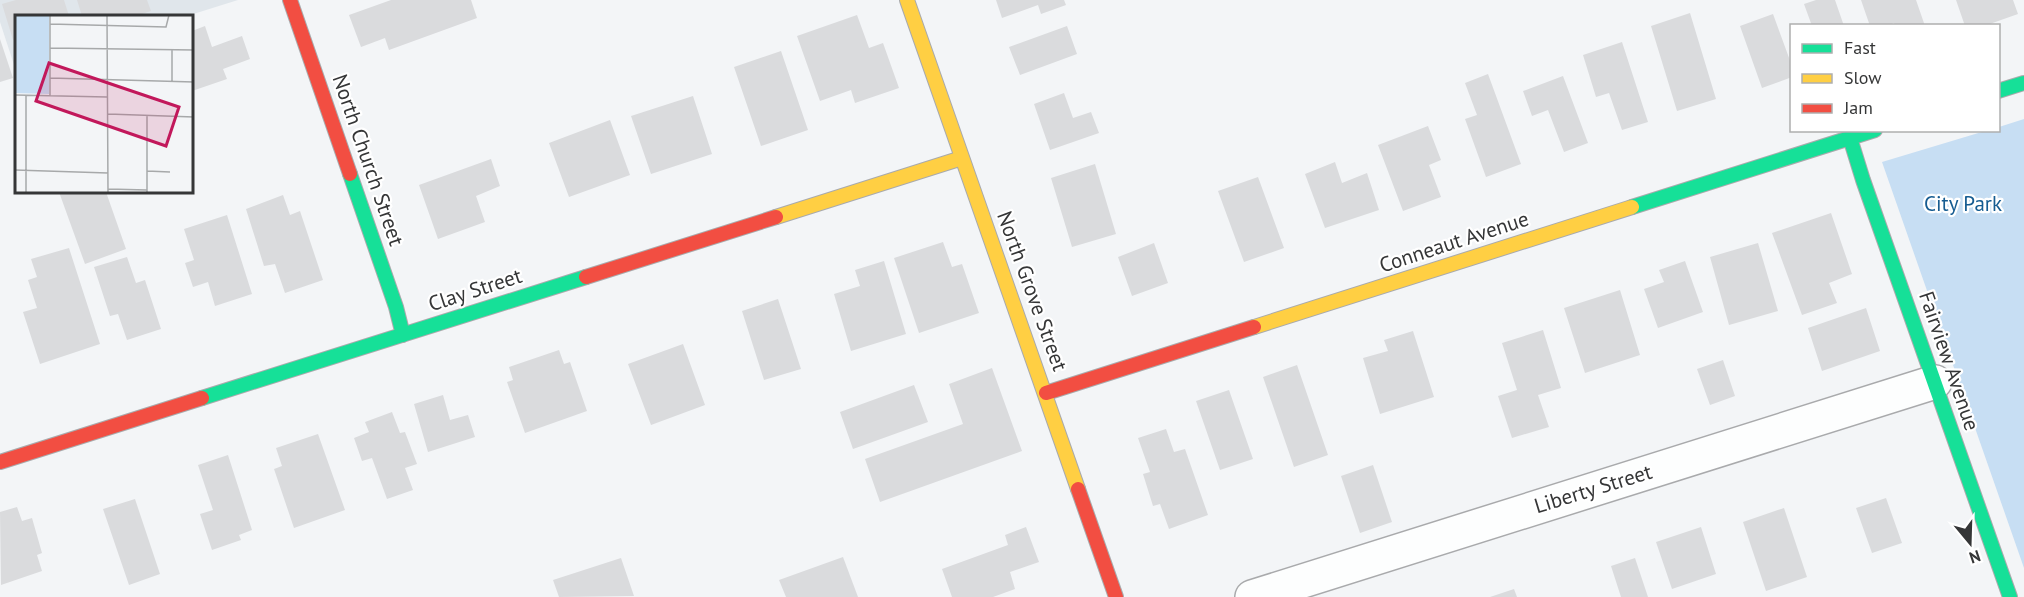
<svg xmlns="http://www.w3.org/2000/svg" width="2024" height="597" viewBox="0 0 2024 597" font-family="'PT Sans',sans-serif">
<style>
.built{fill:#e0e6eb}
.green{fill:#c7def3}
.building{fill:#dadbdd}
.lines{fill:none;stroke-linecap:round;stroke-linejoin:round}
.street-casing{stroke:#a9aaac;stroke-width:36}
.fast-casing{stroke:#a9aaac;stroke-width:16}
.slow-casing{stroke:#a9aaac;stroke-width:16}
.jam-casing{stroke:#a9aaac;stroke-width:16}
.street{stroke:#fdfefe;stroke-width:33}
.fast{stroke:#16e098;stroke-width:14}
.slow{stroke:#ffcf43;stroke-width:14}
.jam{stroke:#f24e42;stroke-width:14}
.labels{text-anchor:middle;stroke-width:4.5;stroke-linejoin:round;paint-order:stroke}
.street-label{font-size:21px;fill:#353637;stroke:#fff}
.park-label{font-size:21px;fill:#165c91;stroke:#fff}
.inset-road{fill:none;stroke:#a7a9aa;stroke-width:1.5}
.view{fill:#c2185b;fill-opacity:0.15;stroke:#c2185b;stroke-width:3}
.inset-edge{fill:none;stroke:#353637;stroke-width:3}
</style>
<rect width="100%" height="100%" fill="#f3f5f7"/>
<path class="built" d="M0,0H238L187,16H16V71L0,22Z"/>
<path class="green" d="M2024,119V568L1882,162L1985,131L1998,130L1999,127Z"/>
<path class="building" d="M16,0H64L69,16H16V39L13,40L2,4Z
M77,0H147L151,11L136,16H82Z
M391,0H471L477,18L389,50L385,38L361,47L349,15Z
M996,0H1064L1066,5L1041,14L1038,5L1002,18Z
M1816,0H1835L1844,26H1812L1804,4Z
M1861,0H1916L1925,26H1895L1894,23L1887,26H1870Z
M1956,0H2013L2018,14L1984,26H1965Z
M1690,13L1716,99L1677,111L1651,26Z
M1773,14L1792,66V77L1762,88L1740,26Z
M857,15L869,48L883,43L899,88L855,103L851,90L820,101L797,36Z
M205,26L212,47L242,36L250,59L223,69L227,79L192,91V31Z
M1067,26L1077,54L1020,75L1009,47Z
M0,39L13,78L0,82Z
M1622,42L1648,122L1622,130L1609,93L1596,97L1583,55Z
M781,51L808,130L761,146L734,67Z
M1488,74L1521,164L1486,177L1465,119L1477,115L1465,83Z
M1563,76L1588,143L1564,152L1548,110L1532,116L1523,91Z
M1064,93L1073,118L1091,112L1099,133L1050,150L1034,104Z
M693,96L712,154L651,174L631,116Z
M610,120L630,175L569,197L549,143Z
M1428,126L1441,160L1429,165L1441,197L1403,211L1378,145Z
M491,159L500,186L476,196L485,222L438,239L419,185Z
M1335,162L1342,183L1367,173L1379,210L1325,228L1305,174Z
M1095,164L1116,234L1072,247L1051,178Z
M1258,177L1284,248L1244,262L1218,191Z
M59,192H106L126,249L85,264Z
M283,195L290,215L300,211L323,280L285,293L275,264L264,266L246,209Z
M1831,213L1852,274L1829,283L1837,303L1802,315L1772,233Z
M227,215L252,294L215,306L208,282L193,287L185,263L194,260L184,229Z
M943,242L952,267L962,264L979,313L919,333L894,258Z
M1154,243L1168,283L1132,296L1118,257Z
M1758,243L1778,311L1729,325L1710,257Z
M69,248L100,344L40,364L23,312L37,308L28,280L37,277L31,259Z
M127,257L136,283L145,280L161,329L127,340L118,314L110,316L94,267Z
M884,261L906,334L851,351L834,294L860,286L855,270Z
M1685,261L1703,312L1658,328L1644,289L1664,282L1659,270Z
M1620,290L1640,355L1585,373L1564,308Z
M778,299L801,369L764,380L742,311Z
M1866,308L1880,351L1822,371L1808,328Z
M1543,330L1561,388L1538,395L1549,427L1512,438L1498,396L1517,390L1502,343Z
M1413,331L1434,397L1380,414L1363,358L1388,351L1384,340Z
M683,344L705,405L651,425L628,364Z
M559,350L564,364L570,362L587,411L525,433L507,382L513,380L509,367Z
M1723,360L1735,396L1710,405L1697,369Z
M1297,365L1328,455L1294,467L1263,377Z
M992,368L1022,451L880,502L865,459L963,424L949,384Z
M914,385L928,422L853,449L840,412Z
M1229,390L1253,459L1220,470L1196,401Z
M443,395L450,420L468,415L475,437L428,452L414,404Z
M392,412L400,433L405,432L417,464L405,468L413,490L387,499L372,458L362,461L354,438L369,432L365,422Z
M1166,429L1174,452L1185,449L1208,515L1169,529L1160,504L1153,506L1143,474L1150,472L1138,438Z
M318,434L345,510L294,528L274,469L282,466L276,448Z
M228,455L252,530L239,535L241,540L212,550L200,514L213,510L198,465Z
M1373,465L1392,522L1360,533L1341,476Z
M1886,498L1902,543L1872,553L1856,508Z
M135,499L160,574L129,585L103,509Z
M17,507L22,521L32,518L42,553L37,555L42,571L1,585L0,512Z
M1784,508L1807,577L1766,591L1743,522Z
M1026,527L1039,562L1010,572L1015,589L993,597H952L942,569L1008,545L1005,535Z
M1701,527L1716,574L1672,589L1656,542Z
M843,557L858,597H786L779,580Z
M621,558L634,596L559,597L553,580Z
M1635,558L1648,597H1621L1611,566Z
M1514,589L1517,597H1490Z"/>
<g class="lines">
<defs>
<path id="street" d="M1252,597L1935,382"/>
<path id="fast" d="M1998,91L2024,83
M1850,138L1863,180L2010,597
M350,174L396,307L403,335
M1632,207L1875,130
M202,398L586,277"/>
<path id="slow" d="M907,0L1078,489
M776,217L962,158
M1254,327L1632,207"/>
<path id="jam" d="M290,0L350,174
M586,277L776,217
M1046,393L1254,327
M0,462L202,398
M1078,489L1116,597"/>
</defs>
<use href="#street" class="street-casing"/>
<use href="#fast" class="fast-casing"/>
<use href="#slow" class="slow-casing"/>
<use href="#jam" class="jam-casing"/>
<use href="#street" class="street"/>
<use href="#fast" class="fast"/>
<use href="#slow" class="slow"/>
<use href="#jam" class="jam"/>
</g>
<g class="labels">
<g class="street-label">
<text transform="translate(368 160) rotate(71)" y="7">North Church Street</text>
<text transform="translate(1454 242) rotate(-18)" y="7">Conneaut Avenue</text>
<text transform="translate(475 290) rotate(-18)" y="7">Clay Street</text>
<text transform="translate(1032 291) rotate(70)" y="7">North Grove Street</text>
<text transform="translate(1949 361) rotate(71)" y="7">Fairview Avenue</text>
<text transform="translate(1593 489) rotate(-17)" y="7">Liberty Street</text>
</g>
<g class="park-label">
<text x="1963" y="211">City Park</text>
</g>
</g>
<g transform="translate(15 15)">
<rect width="178" height="178" fill="#f3f5f7"/>
<path d="M0,0H34V79L0,78Z" fill="#c7def3"/>
<path class="inset-road" d="M35,0V81M92,0L93,178M35,9L151,12L154,0M35,33L179,35M35,63L179,67M157,67V35M0,80L92,82M93,99L179,102M0,155L93,158M132,156L155,157M93,174L132,175M11,178V80M132,178V100"/>
<path class="view" d="M34,48L164,92L151,131L21,86Z"/>
<rect width="178" height="178" class="inset-edge"/>
</g>
<rect x="1790" y="24" width="210" height="108" fill="#ffffff" stroke="#aeafaf" stroke-width="1.5"/>
<rect x="1802" y="44" width="30" height="9" fill="#16e098" stroke="#aeafaf" stroke-width="1.5"/>
<text x="1844" y="54" font-size="18" fill="#353637">Fast</text>
<rect x="1802" y="74" width="30" height="9" fill="#ffcf43" stroke="#aeafaf" stroke-width="1.5"/>
<text x="1844" y="84" font-size="18" fill="#353637">Slow</text>
<rect x="1802" y="104" width="30" height="9" fill="#f24e42" stroke="#aeafaf" stroke-width="1.5"/>
<text x="1844" y="114" font-size="18" fill="#353637">Jam</text>
<g transform="translate(1970 543) rotate(161)" stroke="#ffffff" stroke-width="4.5" paint-order="stroke">
<path d="M0-4.5L10 22L0 15L-10 22Z" fill="#353637"/>
<text y="-9" font-size="16" font-weight="bold" text-anchor="middle" fill="#353637">N</text>
</g>
</svg>
